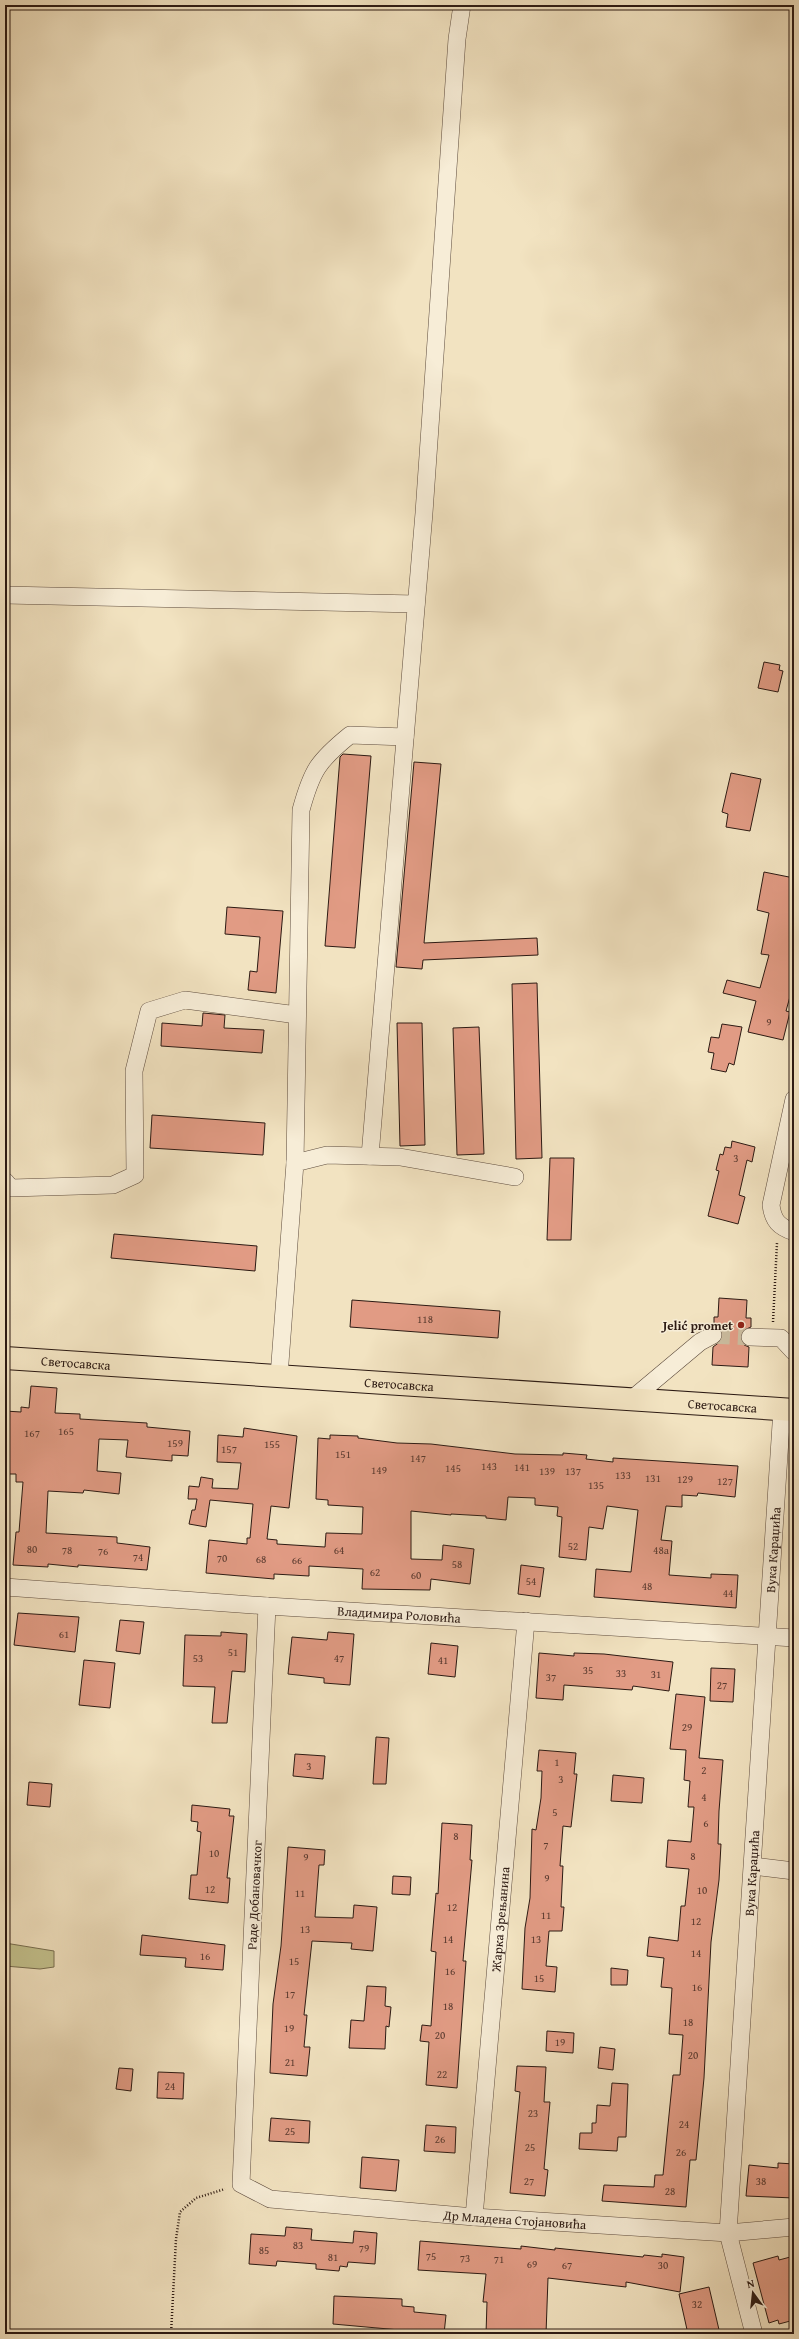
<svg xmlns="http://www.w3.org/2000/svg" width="799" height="2339" viewBox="0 0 799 2339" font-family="'Gentium Book Plus',serif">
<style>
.green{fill:#c3c18d;stroke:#786e50}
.building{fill:#e19b84;stroke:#2c1a13}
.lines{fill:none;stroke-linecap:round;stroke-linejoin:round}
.minor-tunnel{stroke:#cabb9e;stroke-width:17;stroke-dasharray:17 8;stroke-linecap:butt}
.minor-casing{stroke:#5e4c3e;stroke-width:18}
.major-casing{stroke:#2c1a13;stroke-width:24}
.path{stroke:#2c1a13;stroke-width:2.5;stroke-dasharray:1 2;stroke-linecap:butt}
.minor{stroke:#f7edd7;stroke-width:17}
.major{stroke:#f2e3c1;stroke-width:22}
.poi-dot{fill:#8f2418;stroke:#f7edd7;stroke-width:1.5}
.labels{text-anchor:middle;stroke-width:3;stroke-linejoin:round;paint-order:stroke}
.number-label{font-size:11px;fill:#593a2f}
.poi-label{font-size:13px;font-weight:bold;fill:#2c1a13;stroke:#f7edd7;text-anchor:end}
.street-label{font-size:13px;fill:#2c1a13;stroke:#f7edd7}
</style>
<rect width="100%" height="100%" fill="#f2e3c1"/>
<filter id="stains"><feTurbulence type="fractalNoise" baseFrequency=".005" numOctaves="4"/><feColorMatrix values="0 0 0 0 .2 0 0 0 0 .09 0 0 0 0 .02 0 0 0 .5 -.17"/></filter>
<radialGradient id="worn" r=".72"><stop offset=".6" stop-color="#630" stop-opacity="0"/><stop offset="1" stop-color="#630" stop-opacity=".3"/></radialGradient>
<path class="green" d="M5,1943L54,1951V1967L40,1969L5,1966Z"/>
<path class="building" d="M764,662L780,665L779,670L783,671L778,692L758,688Z
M343,754L371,756L355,948L325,946L340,757Z
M414,762L441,764L424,943L537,938L538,955L423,960L422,969L396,967Z
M731,773L761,779L750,831L726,827L728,814L722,812Z
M764,872L794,878V982L786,1011L790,1012L783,1040L748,1032L756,1001L723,993L727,980L760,988L769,955L761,954L769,913L757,910Z
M227,907L283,911L276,993L248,990L250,971L257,972L260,937L225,934Z
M537,983L542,1158L516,1159L512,984Z
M203,1013L225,1015L224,1028L264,1030L262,1053L161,1046L162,1023L202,1026Z
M397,1023H422L425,1145L400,1146Z
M722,1024L742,1027L734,1065L729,1063L726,1072L711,1069L714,1053L708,1052L711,1037L719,1038Z
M479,1027L484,1154L457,1155L453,1028Z
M152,1115L265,1123L263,1155L150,1148Z
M732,1141L755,1147L752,1162L747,1160L739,1195L745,1197L738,1224L708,1216L719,1171L716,1170L720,1154L723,1155L725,1147L731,1148Z
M550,1158H574L571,1240H547Z
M114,1234L257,1246L255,1271L111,1258Z
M719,1298L747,1300L746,1318H751V1327L742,1331L740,1337L744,1345L749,1347L748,1367L712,1365L713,1347L721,1341L723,1336L722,1330L714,1325V1317H718Z
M352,1300L500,1311L498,1338L350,1327Z
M31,1386L57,1388L55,1413L80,1414V1419L147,1423V1427L190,1431L188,1456L172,1455V1461L126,1457L128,1440L99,1439L97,1471L121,1473L119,1494L84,1490L83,1493L48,1491L46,1533L117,1537V1543L150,1547L147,1570L78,1565V1567L48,1564V1567L13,1565L16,1532H19L23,1482H16V1474H5V1411L21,1412V1407L29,1408Z
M244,1428L297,1436L289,1508L271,1506L267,1539L277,1540V1544L325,1547L326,1533L362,1534L363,1507L328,1505V1500L316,1499L318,1438L330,1439V1435L358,1436V1438L397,1443L431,1444L515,1454L563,1455V1453L587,1455L586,1459L613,1462V1458L738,1466L735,1497L698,1493L697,1496L682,1495V1507L666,1506L661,1540L672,1541L669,1575L711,1578V1574L738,1575L736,1608L594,1597L596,1569L631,1572L638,1510L607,1506L603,1529L589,1527L586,1560L559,1557L562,1517L557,1516L558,1507L535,1505V1498L508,1497L506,1520L486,1518V1516L451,1514V1515L411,1511V1559L442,1560L443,1545L474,1549L470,1584L431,1579L430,1590L362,1589L363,1569L309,1566V1576L274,1574V1579L206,1573L209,1540L247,1544V1538H250L253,1504L210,1500L206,1527L189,1524L192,1510H195L197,1499H188L189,1486L199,1487L201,1477L213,1479L212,1488L238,1489L241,1463L217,1462L218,1435L243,1437Z
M521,1565L544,1568L540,1597L518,1594Z
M18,1613L79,1617L75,1652L14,1645Z
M120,1620L144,1622L140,1654L116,1651Z
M221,1632L247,1634L245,1672L232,1671L227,1723H212L215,1687L183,1686L185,1635L221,1636Z
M328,1632L354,1634L350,1685L324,1683V1678L288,1674L292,1637L327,1640Z
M431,1643L458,1646L455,1677L428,1674Z
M539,1653L574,1656V1653L604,1654L673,1662L669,1691L633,1686L632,1690L564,1685L563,1700L536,1698Z
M84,1660L115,1663L110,1708L79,1705Z
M711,1668L735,1669L733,1702L710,1701Z
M676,1694L705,1697L699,1758L723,1760L719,1811L718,1844H721L719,1880L711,1942L704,2078L696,2160H690L686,2207L602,2201L604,2185L654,2187L655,2175H663L673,2075H680L683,2035L669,2034L672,1988L661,1987L664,1958L647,1956L649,1937L678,1941L681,1906H685L689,1869L666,1867L668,1840L691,1842L694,1807H688L690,1781L684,1780L686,1750L670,1749Z
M376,1737L389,1738L386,1784H373Z
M539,1750L576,1753L574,1774H577L571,1827L563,1826L560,1866H563L561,1907H564L562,1931H549L546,1966L557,1967L555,1992L522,1989L525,1928L530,1898L532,1829L536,1830L541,1798L542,1771H537Z
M295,1754L325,1756L323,1779L293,1776Z
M613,1775L644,1778L642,1803L611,1801Z
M29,1782L52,1784L50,1807L27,1805Z
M192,1805L230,1809L229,1816H234L227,1878H230L228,1903L189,1899L191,1875H197L201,1832L197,1831L198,1822L191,1821Z
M442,1823L472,1825L470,1860H472L463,1961H466L457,2088L426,2085L429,2042L420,2041L422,2025L431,2026L436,1952L431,1951L436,1893L438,1894Z
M288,1847L325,1850L324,1865H319L315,1917L353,1918L354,1905L377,1907L373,1951L351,1949L352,1943L312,1941L304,2015H307L304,2047H310L307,2076L270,2073L273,2004L281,1946Z
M393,1876L411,1877L410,1895L392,1894Z
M142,1935L225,1945L223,1970L185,1967L186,1958L140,1955Z
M611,1968L628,1970L627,1985H611Z
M367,1986L386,1987L385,2006L391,2007L389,2027L386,2026L385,2049L349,2048L351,2020L364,2021Z
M547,2031L574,2033L573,2053L546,2051Z
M600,2047L615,2049L613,2070L598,2068Z
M517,2066L546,2067L544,2102H550L544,2169L548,2170L545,2196L510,2193L520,2092L515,2091Z
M119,2068L133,2069L131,2091L116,2089Z
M158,2072L184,2073L183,2099L157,2098Z
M612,2083L628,2084L626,2137H618L617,2151L579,2149L580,2133H592V2123H596L597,2105L610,2106Z
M271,2118L310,2121L309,2143L269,2141Z
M426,2125L456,2127L455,2153L424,2151Z
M362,2157L399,2160L396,2191L360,2188Z
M778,2163L794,2164V2198L746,2196L749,2165L778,2168Z
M286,2227L312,2229L311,2240L353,2243L354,2231L377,2233L375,2264L348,2262L347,2267L340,2266L339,2271L316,2269V2264L277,2261L276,2266L249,2264L251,2234L285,2236Z
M420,2241L521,2249V2246L555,2250V2248L643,2257L644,2255L662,2257V2254L684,2257L680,2292L626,2282V2287L548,2278L546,2334H486L487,2302H483L486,2274L418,2270Z
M778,2256L779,2260L794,2256V2320L779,2324L778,2320L769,2323L753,2263Z
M709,2287L720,2334H688L679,2294Z
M334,2296L402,2299V2306L414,2307V2312L446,2315L444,2334L333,2324Z"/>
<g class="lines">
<path class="minor-tunnel" d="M713,1335L750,1337"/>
<defs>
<g id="minor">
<path d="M5,595L416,604"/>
<path d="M794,1099L771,1205C773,1221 779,1227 794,1232"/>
<path d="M370,1156L424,513L457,39L462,5"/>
<path d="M295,1163L301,810C312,770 318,761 350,735L405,737"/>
<path d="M5,1181L11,1188L113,1185L135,1175L134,1071L149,1011L185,1000L297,1015"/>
<path d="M750,1337L781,1338L794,1352"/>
<path d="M279,1376L295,1163L327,1155L400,1157L515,1177"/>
<path d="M632,1399L700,1342L713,1335"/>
<path id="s1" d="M5,1587L267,1606L794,1638"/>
<path id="s2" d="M267,1606L241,2184L270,2199L474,2217L728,2233L794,2227"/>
<path d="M753,1866L794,1871"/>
<path id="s3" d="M474,2217L526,1621"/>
<path id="s4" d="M754,2334L728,2233L782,1409"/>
</g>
<g id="major">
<path id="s5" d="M5,1358L794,1410"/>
</g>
</defs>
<use href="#minor" class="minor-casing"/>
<use href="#major" class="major-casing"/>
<path class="path" d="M773,1322L777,1243
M171,2334L176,2239L180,2212L196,2198L225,2189"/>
<use href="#minor" class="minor"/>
<use href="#major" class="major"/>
</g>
<circle class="poi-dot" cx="741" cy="1325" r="4"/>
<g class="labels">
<g class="number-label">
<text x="769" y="1026">9</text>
<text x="736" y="1162">3</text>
<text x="425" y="1323">118</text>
<text x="66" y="1435">165</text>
<text x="32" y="1437">167</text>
<text x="175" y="1447">159</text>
<text x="272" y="1448">155</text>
<text x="229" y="1453">157</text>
<text x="343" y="1458">151</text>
<text x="418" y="1462">147</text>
<text x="489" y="1470">143</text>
<text x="522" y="1471">141</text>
<text x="453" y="1472">145</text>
<text x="379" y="1474">149</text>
<text x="547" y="1475">139</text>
<text x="573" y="1475">137</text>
<text x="623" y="1479">133</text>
<text x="653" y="1482">131</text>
<text x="685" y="1483">129</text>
<text x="725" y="1485">127</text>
<text x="596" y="1489">135</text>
<text x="573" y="1550">52</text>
<text x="32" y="1553">80</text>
<text x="67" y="1554">78</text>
<text x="339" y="1554">64</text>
<text x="661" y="1554">48a</text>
<text x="103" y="1555">76</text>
<text x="138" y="1561">74</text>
<text x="222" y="1562">70</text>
<text x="261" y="1563">68</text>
<text x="297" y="1564">66</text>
<text x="457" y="1568">58</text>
<text x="375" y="1576">62</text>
<text x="416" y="1579">60</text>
<text x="531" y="1585">54</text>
<text x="647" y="1590">48</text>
<text x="728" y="1597">44</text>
<text x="64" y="1638">61</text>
<text x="233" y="1656">51</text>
<text x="198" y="1662">53</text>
<text x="339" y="1662">47</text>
<text x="443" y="1664">41</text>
<text x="588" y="1674">35</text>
<text x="621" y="1677">33</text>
<text x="656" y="1678">31</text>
<text x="551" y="1681">37</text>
<text x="722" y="1689">27</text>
<text x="687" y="1731">29</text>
<text x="557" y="1766">1</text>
<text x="309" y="1770">3</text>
<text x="704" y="1774">2</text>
<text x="561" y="1783">3</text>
<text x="704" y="1801">4</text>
<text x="555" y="1816">5</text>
<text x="706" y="1827">6</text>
<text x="456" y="1840">8</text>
<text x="546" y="1849">7</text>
<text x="214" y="1857">10</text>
<text x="693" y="1860">8</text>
<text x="306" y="1861">9</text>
<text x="547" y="1882">9</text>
<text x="210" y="1893">12</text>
<text x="702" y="1894">10</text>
<text x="300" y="1897">11</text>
<text x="452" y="1911">12</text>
<text x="546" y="1919">11</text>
<text x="696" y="1925">12</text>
<text x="305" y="1933">13</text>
<text x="448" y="1943">14</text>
<text x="536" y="1943">13</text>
<text x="696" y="1957">14</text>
<text x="205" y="1960">16</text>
<text x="294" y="1965">15</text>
<text x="450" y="1975">16</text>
<text x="539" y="1982">15</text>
<text x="697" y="1991">16</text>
<text x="290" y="1998">17</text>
<text x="448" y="2010">18</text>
<text x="688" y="2026">18</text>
<text x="289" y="2032">19</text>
<text x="440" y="2039">20</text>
<text x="560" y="2046">19</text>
<text x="693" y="2059">20</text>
<text x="290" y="2066">21</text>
<text x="442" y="2078">22</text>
<text x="170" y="2090">24</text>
<text x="533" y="2117">23</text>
<text x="684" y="2128">24</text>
<text x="290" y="2135">25</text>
<text x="440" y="2143">26</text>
<text x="530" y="2151">25</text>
<text x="681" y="2156">26</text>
<text x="529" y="2185">27</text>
<text x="761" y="2185">38</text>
<text x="670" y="2195">28</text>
<text x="298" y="2249">83</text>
<text x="364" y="2252">79</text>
<text x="264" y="2254">85</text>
<text x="431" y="2260">75</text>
<text x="333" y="2261">81</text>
<text x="465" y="2262">73</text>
<text x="499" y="2263">71</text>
<text x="532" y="2268">69</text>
<text x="567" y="2269">67</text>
<text x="663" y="2269">30</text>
<text x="697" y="2308">32</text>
</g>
<g class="poi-label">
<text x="733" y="1330">Jelić promet</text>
</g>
<g class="street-label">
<text dy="5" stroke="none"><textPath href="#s5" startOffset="71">Светосавска</textPath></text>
<text dy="5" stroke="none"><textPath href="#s5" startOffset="395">Светосавска</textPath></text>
<text dy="5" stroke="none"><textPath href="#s5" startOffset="719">Светосавска</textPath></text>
<text dy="5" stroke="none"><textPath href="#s4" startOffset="789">Вука Караџића</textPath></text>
<text dy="5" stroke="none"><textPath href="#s1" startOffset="395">Владимира Роловића</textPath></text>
<text dy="5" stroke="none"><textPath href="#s4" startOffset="465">Вука Караџића</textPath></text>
<text transform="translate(254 1895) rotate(-87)" y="5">Раде Добановачког</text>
<text dy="5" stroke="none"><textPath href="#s3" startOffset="299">Жарка Зрењанина</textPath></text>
<text dy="5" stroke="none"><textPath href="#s2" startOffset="857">Др Младена Стојановића</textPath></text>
</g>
</g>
<rect width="799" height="2339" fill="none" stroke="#f2e3c1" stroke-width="20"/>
<rect x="6" y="6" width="787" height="2327" fill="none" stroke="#2c1a13" stroke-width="2"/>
<rect x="10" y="10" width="779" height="2319" fill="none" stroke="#2c1a13"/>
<g transform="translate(753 2293) rotate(345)" stroke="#f7edd7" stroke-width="3" paint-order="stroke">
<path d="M0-3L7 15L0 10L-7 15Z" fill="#2c1a13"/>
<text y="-6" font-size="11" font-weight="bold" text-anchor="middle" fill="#2c1a13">N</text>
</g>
<rect width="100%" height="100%" filter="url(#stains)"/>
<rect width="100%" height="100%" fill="url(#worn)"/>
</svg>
